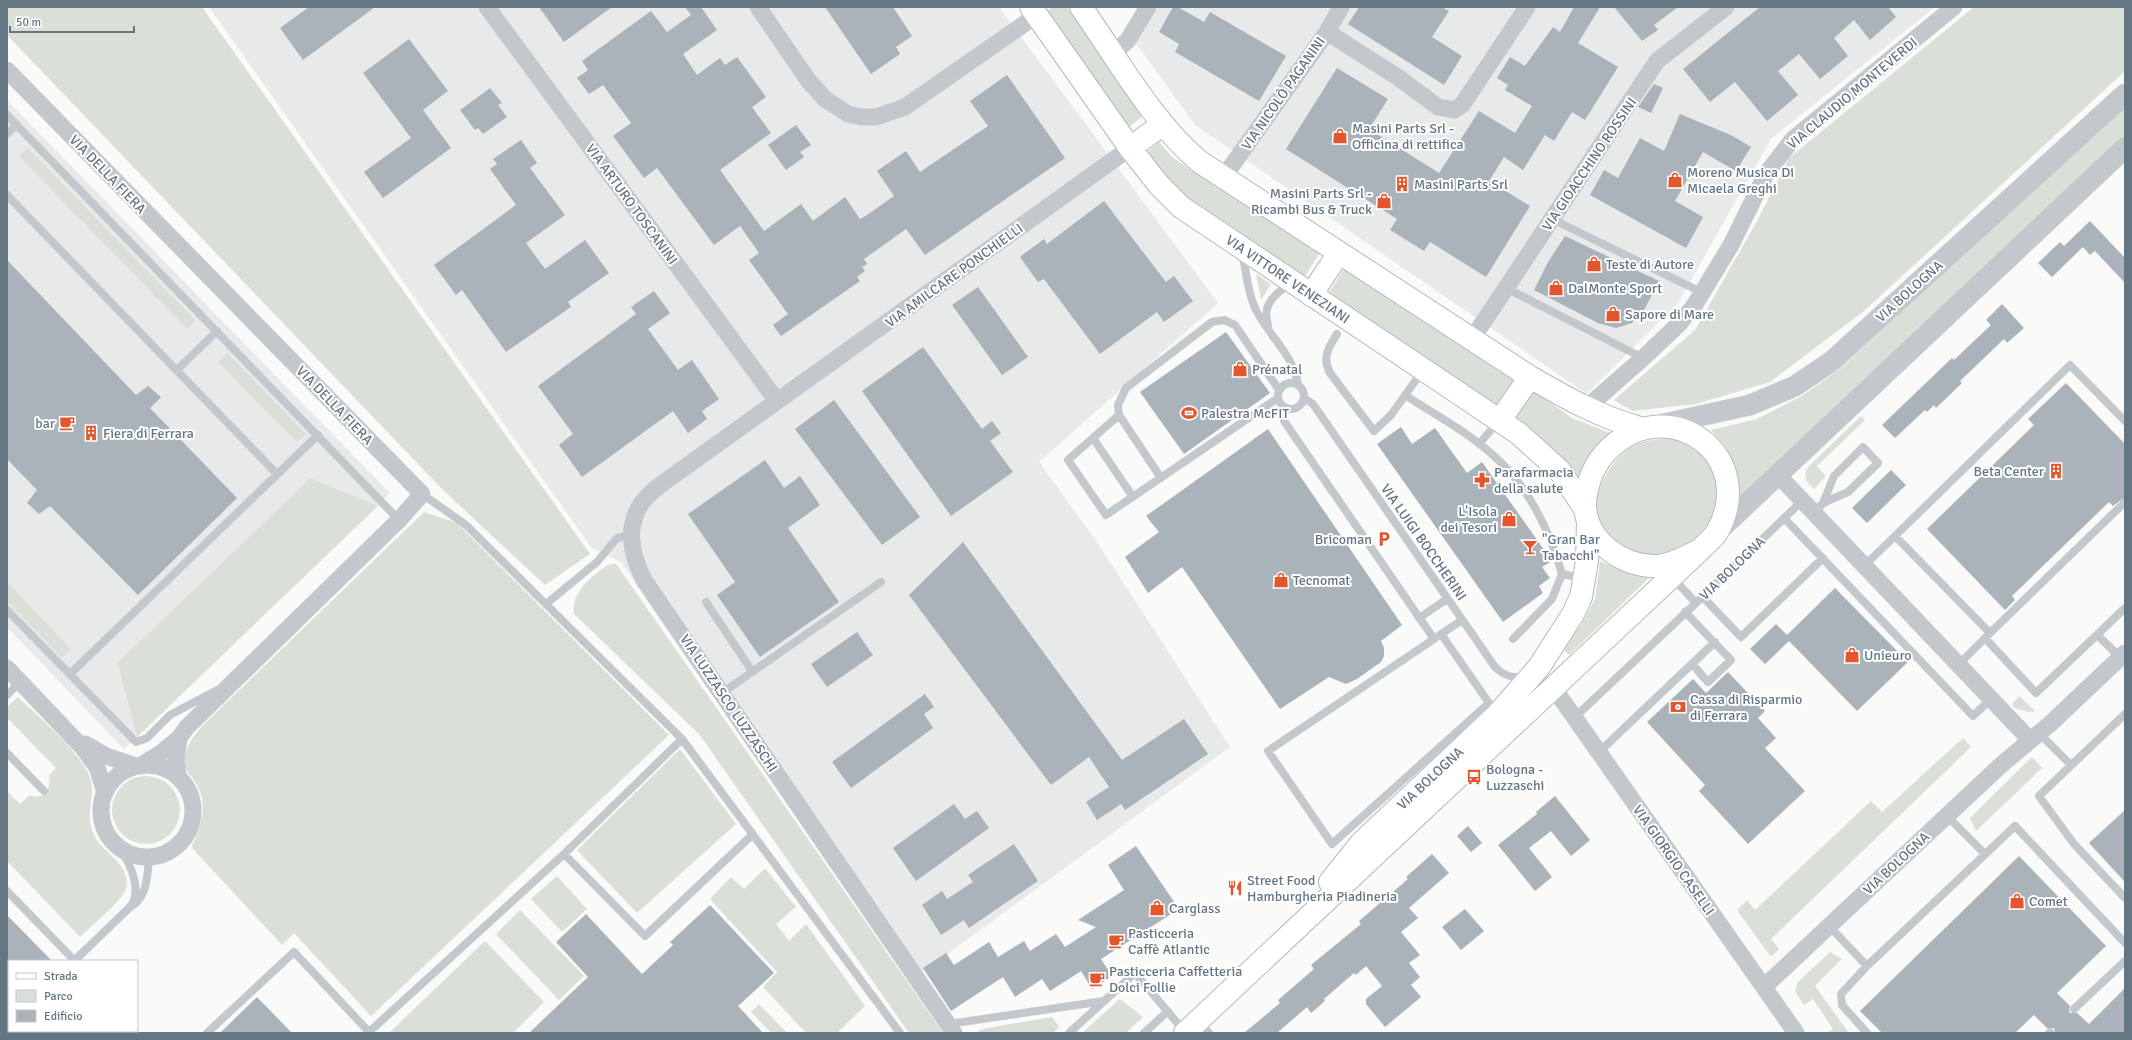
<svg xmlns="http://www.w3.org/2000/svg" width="2132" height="1040" viewBox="0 0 2132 1040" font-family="Signika,sans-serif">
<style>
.built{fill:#e8e9e9}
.green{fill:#dadfd7}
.building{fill:#aab3b9}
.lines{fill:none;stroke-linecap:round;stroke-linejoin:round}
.secondary-casing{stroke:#b3babf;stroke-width:24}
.service{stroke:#c3c8cc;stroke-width:8}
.minor{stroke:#c3c8cc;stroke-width:17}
.tertiary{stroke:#c3c8cc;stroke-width:21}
.secondary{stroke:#fff;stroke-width:22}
.labels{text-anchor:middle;stroke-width:4;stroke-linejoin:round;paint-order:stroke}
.street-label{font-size:14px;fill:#657683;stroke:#fff}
.poi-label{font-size:14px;fill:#657683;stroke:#fff;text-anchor:start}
</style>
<rect width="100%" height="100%" fill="#fafaf8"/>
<path class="built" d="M209,7H999L1218,303L1039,462L1095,539L1230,747L912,980L695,671L621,562L591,547Z
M1151,7H1935L1771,139L1678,303L1587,394L1195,125L1133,39Z
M7,100L390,493L124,749L7,627Z"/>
<path class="green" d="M7,7H202L590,554L545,585L443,490L7,35Z
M1053,7H1067L1145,114L1128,128L1045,12Z
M1974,7H2125V71L1864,311L1770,382L1696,404L1632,411L1614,400L1695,330L1757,221L1789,158Z
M2125,104V138L1740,497L1735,470L1726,447L1711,430L1757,419L1802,396L1840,369Z
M1159,142L1173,158L1320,253L1303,279L1189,203L1145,154Z
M28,148L196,321L187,329L19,156Z
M1346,266L1516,377L1497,407L1328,294Z
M1256,274L1271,284L1261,300Z
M227,353L306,434L297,442L218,362Z
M1534,391L1572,418L1613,434L1587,459L1578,476L1552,450L1513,420Z
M1861,416L1865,420L1817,466L1826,476L1814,489L1807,482L1805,474L1808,467Z
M1671,438C1680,440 1689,442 1696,447C1717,462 1724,496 1711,519C1702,535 1680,553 1662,556C1653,558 1643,555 1635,552C1628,550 1618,549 1613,543C1592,516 1591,495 1611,467C1616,460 1625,450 1633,446C1645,440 1658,439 1671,438Z
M310,478L378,506L137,737L118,663Z
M424,512L457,523L669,735L371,1016L294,933L282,945L193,849L192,846C199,830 205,817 202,798C200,789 195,781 189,774C177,757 191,740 201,727Z
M1600,561L1626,572L1651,576L1569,655L1562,648L1581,625L1595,599Z
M611,564H616L621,571L943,1033H909L699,734L574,614C570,594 594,572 611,564Z
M7,582L71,649L62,658L7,601Z
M2019,696L2035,711L2028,712L2014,708L2012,704Z
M18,697C37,716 85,755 91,781C95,799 84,813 94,835C103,854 132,864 126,889C123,900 89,928 80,937L7,861V791L20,804L30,795C43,802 52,788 49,775L56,768L7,718V707Z
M1963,738L1971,747L1771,939L1779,949L1771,957L1737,910L1747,900L1755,910L1871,801L1882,812Z
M680,749L736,824L637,913L577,850Z
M2032,757L2042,768L1976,831L1970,818Z
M112 810a34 34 0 1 1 68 0a34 34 0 1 1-68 0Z
M765,868L796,907L776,924L789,941L806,924L865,1006L837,1033H806L763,987L777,972L710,899L731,877L744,889Z
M557,876L587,909L562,932L531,899Z
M520,910L584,976L559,1000L496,934Z
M485,941L544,1002L513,1033H389Z
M1830,952L1842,959L1815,986L1849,1033H1827L1833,1029L1813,999L1804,1005L1795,991L1798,982Z
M1120,999L1143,1017L1126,1033H1082Z
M759,1004L787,1033H771L751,1012Z
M1052,1017L1059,1027L1053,1033H975L982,1029Z"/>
<path class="building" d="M309,7H375L303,60L280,28Z
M539,7H612L564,42Z
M685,7H701L717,30L683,54L697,75L720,58L725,65L737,57L766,97L752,107L771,133L720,170L764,231L801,204L813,221L845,197L860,219L867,215L894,196L877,171L906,151L920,172L988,126L970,101L1007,75L1065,158L925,255L906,229L864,259L867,264L862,267L865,271L857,277L860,281L781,336L773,325L788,314L749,260L759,253L740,226L714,245L657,168L644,178L613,136L631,123L603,85L589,94L577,78L588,70L582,61L651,11L667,32L691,15Z
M825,7H893L912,36L896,47L900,54L871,74Z
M1173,7H1178L1204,22L1210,12L1286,56L1259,101L1175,52L1179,44L1159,32Z
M1359,7H1442L1449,11L1432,37L1462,56L1444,85L1348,24Z
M1574,7H1600L1578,43L1618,67L1585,120L1572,112L1554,141L1545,135L1523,170L1504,157L1489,181L1530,206L1486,277L1430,242L1424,251L1390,230L1397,219L1286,149L1337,68L1388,99L1369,129L1439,173L1479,111L1515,133L1532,106L1505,90L1508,85L1497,78L1510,57L1525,66L1553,27L1560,32Z
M1614,7H1678L1654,25L1658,30L1642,41Z
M1760,7H1888L1896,17L1870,40L1854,20L1834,38L1848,56L1820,79L1799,54L1778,71L1798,95L1767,121L1735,82L1710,102L1683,69Z
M409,39L448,91L423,110L451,148L383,198L364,172L411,138L363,73Z
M1654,84L1663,88L1651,113L1638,107Z
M490,88L502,103L498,105L507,117L483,134L478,128L475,130L460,110Z
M1680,114L1733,136L1751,147L1736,171L1703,152L1675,201L1703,217L1686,248L1590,195L1604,170L1618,178L1640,138L1664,151Z
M796,125L811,145L800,152L804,157L786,170L768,145Z
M521,140L537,163L530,168L565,215L526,243L545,269L585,240L609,273L568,302L571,307L506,352L462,290L456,295L434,265L516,205L490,169L497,164L493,159Z
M1104,201L1166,282L1174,276L1193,301L1164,322L1157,312L1100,354L1044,279L1038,282L1020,257L1044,239L1047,244Z
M2090,221L2125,258V283L2095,251L2090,255L2083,247L2052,277L2038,263L2060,242L2064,246Z
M1565,236L1659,281L1644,310L1632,323L1616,328L1598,323L1534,290L1548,262Z
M7,260L136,395L148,386L161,397L150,408L237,498L138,595L50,506L39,514L27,503L37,490L7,459Z
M978,287L1028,357L1002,375L952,305Z
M654,291L670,313L648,329L678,370L692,360L719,399L702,411L707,419L688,433L673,411L582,477L559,445L573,434L538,386L636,314L631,307Z
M2002,304L2024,328L2007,343L2004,339L1960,381L1962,383L1936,408L1934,405L1927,412L1925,410L1895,438L1882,425L1952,358L1954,360L1991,325L1986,320Z
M1226,332L1270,393L1184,454L1140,392Z
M923,347L982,429L992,421L1001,433L990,441L1013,472L951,516L862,391Z
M2066,383L2125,444V497L2113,506L2109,502L2012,596L2015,600L2005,610L1927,529L2034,425L2028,419Z
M834,400L920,517L882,545L795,429Z
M1401,427L1412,444L1435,428L1467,473L1482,462L1552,561L1542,567L1550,578L1539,586L1543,593L1503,622L1377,444Z
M1268,429L1402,625L1381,641L1384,648V656L1381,662L1357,679L1346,684L1329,677L1280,709L1182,567L1148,593L1125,557L1159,532L1146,516Z
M765,460L784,488L800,476L820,505L788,528L839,602L760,657L717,595L735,582L688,514Z
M1891,470L1906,485L1867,523L1852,508Z
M963,542L1122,760L1184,719L1208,754L1125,810L1121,804L1097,820L1086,802L1109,787L1089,757L1051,785L909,595Z
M1835,588L1908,662L1857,711L1789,641L1765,664L1750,649L1776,624L1787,635Z
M857,632L873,655L827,687L811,664Z
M1728,672L1765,711L1758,718L1776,738L1765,748L1805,791L1748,844L1699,791L1705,785L1647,722L1693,679L1706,693Z
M925,694L934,707L924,714L933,728L851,788L832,762Z
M1555,796L1590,840L1571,856L1551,831L1529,848L1552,877L1535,891L1498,845L1537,814L1536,812Z
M954,804L965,819L977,811L989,828L916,881L893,848Z
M2125,810V882L2089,843Z
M1468,826L1482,843L1471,852L1457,836Z
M1014,844L1038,881L969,928L964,920L941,935L922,905L942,891L947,899L973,882L968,875Z
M1136,846L1179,909L1101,959L1112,976L1092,989L1081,971L1050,991L1042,979L1015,997L1003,977L951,1011L923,968L946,953L954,965L989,942L998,957L1024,941L1030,951L1056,934L1065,947L1096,927L1078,920L1124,890L1108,865Z
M1432,854L1449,873L1409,908L1418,918L1401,932L1420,955L1409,963L1420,977L1411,985L1421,997L1385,1027L1366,1004V999L1382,986L1366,966L1356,975L1354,973L1324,999L1325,1001L1311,1013L1307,1007L1277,1033H1244L1280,1003L1278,1000L1314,969L1311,965L1361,924L1359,921L1408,879L1406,877Z
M2019,856L2106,946L2057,993L2070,1006L2069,1010L2070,1013H2077L2089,1024L2125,988V1033H2055L2054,1028H2047L2034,1015L2015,1033H1882L1860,1011Z
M710,905L774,973L738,1006L763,1033H529L588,977L556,942L586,914L642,974L673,945L670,942Z
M1465,909L1484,931L1461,950L1442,927Z
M7,915L52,961H7Z
M257,997L292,1033H220Z"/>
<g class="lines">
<defs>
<path id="secondary" d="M1031,7L1130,148L1159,185L1181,207L1518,433L1560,471L1585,509
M1081,7C1117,58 1153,123 1200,162L1530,377C1568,399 1598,416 1640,428
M1130,148L1162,125
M1311,295L1339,253
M1500,420L1530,377
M1330,882L1361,843L1497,715L1539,667L1573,614L1581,597L1587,561L1588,521
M1185,1033L1700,550C1705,544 1713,539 1717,532C1759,457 1671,391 1610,448C1595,462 1586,483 1585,504C1585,541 1624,568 1658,566C1673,565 1687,556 1700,550"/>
</defs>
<use href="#secondary" class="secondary-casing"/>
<path class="service" d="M7,115L399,520
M7,134L16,125
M7,195L277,474
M1552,219L1703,293
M1242,252C1246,271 1248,295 1257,312C1270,337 1294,356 1298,385
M1506,288L1643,358
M1268,325C1261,305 1276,292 1292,283
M1337,334C1328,348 1322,358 1330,373L1374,431L1391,415L1423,370
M177,370L217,331
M1278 396a13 13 0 1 1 26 0a13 13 0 1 1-26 0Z
M1405,395C1435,415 1468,432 1494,456C1528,486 1550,531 1562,574L1583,578
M1304,398L1313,404L1495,667C1504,676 1513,679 1526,676
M1285,407L1284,421L1434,639
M1119,415L1068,460L1106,515L1278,398
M1093,438L1133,497
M1479,444L1498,422
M1161,478L1119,415L1118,405L1126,388L1212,322L1224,320L1235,325L1279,390
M422,494L466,525L682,739L900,1033
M1814,513L1823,503L1848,492L1878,463L1863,447L1834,476L1823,503
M1784,518L1973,716L1991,699
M1895,536L2070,365L2125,421
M1864,566L1895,536L1990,633L1958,665
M1672,577L1696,603L1802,501
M1702,596L1741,637L1823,558
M706,602L752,671
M546,604L597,562L617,538L632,535
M7,610L136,742L147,738L170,715L217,690
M1685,612L1731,660L1708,682L1692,664
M1419,618L1447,599
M1990,633L2125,502
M1441,634L1489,703L1332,844L1268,751L1434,639L1462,620
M2097,635L2121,658
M1985,638L2036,693L2125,608
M1513,639L1552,599L1562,574
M70,674L318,435
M722,693L881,582
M7,695L20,682
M2125,714L2039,796L2074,844L2125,898
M1574,718L1696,603
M2039,733L2071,765
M682,739L564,854L645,936L752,835
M7,753L44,791
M1598,753L1715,642
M1947,816L1985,854
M120,848C130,863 144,893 129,908C149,897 146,876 150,856
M7,891L74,960
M1829,926L1867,966
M74,961L129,908
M2074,1009L2125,961
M1199,1022L1209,1033
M949,1024L1104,1001
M7,1025L9,1023
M369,1032L564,854
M207,1033L294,952L370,1033
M1069,1033L1135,973L1185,1032
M1144,1033L1168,1011
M1867,1033L1842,1005L1841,994L1867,966L2015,826L2125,943
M2049,1033L2050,1032"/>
<path class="minor" d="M487,7L777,401
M758,7L808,80L825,99L848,114L862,117H876L905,107L1037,15
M1327,32L1399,78L1438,107L1454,110L1462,105L1476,84L1527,7
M1113,54L1128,40L1148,7
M7,70L422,494L399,520L187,727L179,738
M1223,178L1327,32L1341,7
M1472,339L1657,61L1726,7
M1585,409L1643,358L1679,324L1694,306L1731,245L1766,174L1793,139L1954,7
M1778,475L2030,740
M7,668L83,748L97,767L105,793
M1553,687L1796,1033
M85,744L106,756L136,766
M101 811a46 46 0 1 1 92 0a46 46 0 1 1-92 0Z
M140,766L161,753L179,738L176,759L178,777
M1764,987L2001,765L2050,724L2125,653
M954,1033L644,580C632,557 625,529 641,504C646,496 655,489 663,483L1130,148"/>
<path class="tertiary" d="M1659,425L1750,405L1795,386L1832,361L2125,94
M1716,533L2125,148"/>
<use href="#secondary" class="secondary"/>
</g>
<defs>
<symbol id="shop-bare" viewBox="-9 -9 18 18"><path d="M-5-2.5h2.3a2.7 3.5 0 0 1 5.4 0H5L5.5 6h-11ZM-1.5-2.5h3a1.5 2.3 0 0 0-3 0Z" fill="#e4572e" stroke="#fff" stroke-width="2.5" paint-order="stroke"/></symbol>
<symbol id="building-bare" viewBox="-9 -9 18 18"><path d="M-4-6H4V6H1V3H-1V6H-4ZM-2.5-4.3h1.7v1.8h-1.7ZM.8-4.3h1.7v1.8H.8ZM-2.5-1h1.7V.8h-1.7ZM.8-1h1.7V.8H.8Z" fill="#e4572e" stroke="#fff" stroke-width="2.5" paint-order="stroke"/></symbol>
<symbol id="stadium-bare" viewBox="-9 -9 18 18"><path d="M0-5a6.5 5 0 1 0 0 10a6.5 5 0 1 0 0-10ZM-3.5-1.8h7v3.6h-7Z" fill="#e4572e" stroke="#fff" stroke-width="2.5" paint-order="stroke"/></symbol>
<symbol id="cafe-bare" viewBox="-9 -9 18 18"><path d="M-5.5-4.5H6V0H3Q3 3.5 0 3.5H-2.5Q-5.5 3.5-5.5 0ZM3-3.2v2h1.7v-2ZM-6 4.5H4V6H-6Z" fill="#e4572e" stroke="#fff" stroke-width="2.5" paint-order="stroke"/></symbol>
<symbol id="pharmacy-bare" viewBox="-9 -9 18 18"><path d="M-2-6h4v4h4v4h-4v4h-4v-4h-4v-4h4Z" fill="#e4572e" stroke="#fff" stroke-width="2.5" paint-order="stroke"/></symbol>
<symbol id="parking-bare" viewBox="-9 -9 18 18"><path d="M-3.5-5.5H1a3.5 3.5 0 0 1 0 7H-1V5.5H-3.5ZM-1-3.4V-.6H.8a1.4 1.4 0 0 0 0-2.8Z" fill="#e4572e" stroke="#fff" stroke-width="2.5" paint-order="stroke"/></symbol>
<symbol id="bar-bare" viewBox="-9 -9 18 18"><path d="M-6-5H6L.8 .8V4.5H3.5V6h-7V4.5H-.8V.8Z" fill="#e4572e" stroke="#fff" stroke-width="2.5" paint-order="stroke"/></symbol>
<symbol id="bank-bare" viewBox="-9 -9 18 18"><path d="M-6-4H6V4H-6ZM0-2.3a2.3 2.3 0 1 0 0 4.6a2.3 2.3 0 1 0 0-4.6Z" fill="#e4572e" stroke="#fff" stroke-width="2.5" paint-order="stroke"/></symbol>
<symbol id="bus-bare" viewBox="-9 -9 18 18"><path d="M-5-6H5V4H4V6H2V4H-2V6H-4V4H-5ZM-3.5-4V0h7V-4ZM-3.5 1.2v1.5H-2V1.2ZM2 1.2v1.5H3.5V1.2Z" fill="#e4572e" stroke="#fff" stroke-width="2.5" paint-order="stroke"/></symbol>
<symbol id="restaurant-bare" viewBox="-9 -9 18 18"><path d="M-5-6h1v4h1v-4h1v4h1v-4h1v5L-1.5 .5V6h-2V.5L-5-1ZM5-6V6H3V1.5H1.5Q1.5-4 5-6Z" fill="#e4572e" stroke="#fff" stroke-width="2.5" paint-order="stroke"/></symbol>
</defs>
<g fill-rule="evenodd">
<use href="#shop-bare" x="1329" y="125" width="22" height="22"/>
<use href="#shop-bare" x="1664" y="169" width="22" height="22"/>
<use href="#building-bare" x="1391" y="173" width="22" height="22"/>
<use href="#shop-bare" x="1373" y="190" width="22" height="22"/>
<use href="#shop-bare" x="1583" y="253" width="22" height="22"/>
<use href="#shop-bare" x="1545" y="277" width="22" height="22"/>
<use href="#shop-bare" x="1602" y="303" width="22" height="22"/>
<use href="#shop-bare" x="1229" y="358" width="22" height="22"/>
<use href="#stadium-bare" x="1178" y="402" width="22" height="22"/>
<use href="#cafe-bare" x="56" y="412" width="22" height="22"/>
<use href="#building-bare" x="80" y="422" width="22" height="22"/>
<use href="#building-bare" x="2045" y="460" width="22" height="22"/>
<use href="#pharmacy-bare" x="1471" y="469" width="22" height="22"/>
<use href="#shop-bare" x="1498" y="508" width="22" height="22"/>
<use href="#parking-bare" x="1373" y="528" width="22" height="22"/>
<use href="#bar-bare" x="1519" y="536" width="22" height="22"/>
<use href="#shop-bare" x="1270" y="569" width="22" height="22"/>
<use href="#shop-bare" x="1841" y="644" width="22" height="22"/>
<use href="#bank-bare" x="1667" y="696" width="22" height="22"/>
<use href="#bus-bare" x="1463" y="766" width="22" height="22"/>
<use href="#restaurant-bare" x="1224" y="877" width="22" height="22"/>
<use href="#shop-bare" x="2006" y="890" width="22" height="22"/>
<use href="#shop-bare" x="1146" y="897" width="22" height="22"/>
<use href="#cafe-bare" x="1105" y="930" width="22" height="22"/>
<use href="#cafe-bare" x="1086" y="968" width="22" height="22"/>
</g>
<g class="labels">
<g class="street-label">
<text transform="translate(1283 93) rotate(-55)" y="5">VIA NICOLÒ PAGANINI</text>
<text transform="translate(1852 93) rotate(-40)" y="5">VIA CLAUDIO MONTEVERDI</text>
<text transform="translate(1589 164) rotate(-56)" y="5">VIA GIOACCHINO ROSSINI</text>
<text transform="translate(108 174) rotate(46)" y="5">VIA DELLA FIERA</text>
<text transform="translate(632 204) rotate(54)" y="5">VIA ARTURO TOSCANINI</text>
<text transform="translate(954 275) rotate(-36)" y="5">VIA AMILCARE PONCHIELLI</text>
<text transform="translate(1288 279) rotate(34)" y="5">VIA VITTORE VENEZIANI</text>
<text transform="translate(1909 291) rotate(-42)" y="5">VIA BOLOGNA</text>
<text transform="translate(335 405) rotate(46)" y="5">VIA DELLA FIERA</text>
<text transform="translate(1424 542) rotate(55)" y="5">VIA LUIGI BOCCHERINI</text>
<text transform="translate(1732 568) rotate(-44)" y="5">VIA BOLOGNA</text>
<text transform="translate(729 703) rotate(56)" y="5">VIA LUZZASCO LUZZASCHI</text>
<text transform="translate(1430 778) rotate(-43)" y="5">VIA BOLOGNA</text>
<text transform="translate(1674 860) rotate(55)" y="5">VIA GIORGIO CASELLI</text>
<text transform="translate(1896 863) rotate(-43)" y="5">VIA BOLOGNA</text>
</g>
<g class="poi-label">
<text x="1352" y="133">Masini Parts Srl -<tspan x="1352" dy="16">Officina di rettifica</tspan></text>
<text x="1687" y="177">Moreno Musica Di<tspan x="1687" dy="16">Micaela Greghi</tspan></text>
<text x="1414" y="189">Masini Parts Srl</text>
<text x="1372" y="198" text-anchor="end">Masini Parts Srl -<tspan x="1372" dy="16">Ricambi Bus &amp; Truck</tspan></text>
<text x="1606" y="269">Teste di Autore</text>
<text x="1568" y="293">DalMonte Sport</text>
<text x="1625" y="319">Sapore di Mare</text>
<text x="1252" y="374">Prénatal</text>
<text x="1201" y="418">Palestra McFIT</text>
<text x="55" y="428" text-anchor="end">bar</text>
<text x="103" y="438">Fiera di Ferrara</text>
<text x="2044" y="476" text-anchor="end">Beta Center</text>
<text x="1494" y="477">Parafarmacia<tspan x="1494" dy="16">della salute</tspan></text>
<text x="1497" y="516" text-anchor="end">L'Isola<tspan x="1497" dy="16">dei Tesori</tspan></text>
<text x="1372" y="544" text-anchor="end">Bricoman</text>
<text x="1542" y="544">"Gran Bar<tspan x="1542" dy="16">Tabacchi"</tspan></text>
<text x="1293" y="585">Tecnomat</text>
<text x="1864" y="660">Unieuro</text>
<text x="1690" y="704">Cassa di Risparmio<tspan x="1690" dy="16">di Ferrara</tspan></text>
<text x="1486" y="774">Bologna -<tspan x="1486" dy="16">Luzzaschi</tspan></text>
<text x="1247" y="885">Street Food<tspan x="1247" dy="16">Hamburgheria Piadineria</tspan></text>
<text x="2029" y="906">Comet</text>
<text x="1169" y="913">Carglass</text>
<text x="1128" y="938">Pasticceria<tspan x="1128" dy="16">Caffè Atlantic</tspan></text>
<text x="1109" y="976">Pasticceria Caffetteria<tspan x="1109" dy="16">Dolci Follie</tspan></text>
</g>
</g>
<rect width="2132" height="1040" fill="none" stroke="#657683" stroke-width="16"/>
<rect x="8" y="960" width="130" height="72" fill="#ffffff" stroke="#c1c8cd"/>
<rect x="16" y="973" width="20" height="6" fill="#ffffff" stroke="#c1c8cd"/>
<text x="44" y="980" font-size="12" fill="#657683">Strada</text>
<rect x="16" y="990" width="20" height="12" fill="#dadfd7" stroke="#c1c8cd"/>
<text x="44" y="1000" font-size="12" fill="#657683">Parco</text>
<rect x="16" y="1010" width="20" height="12" fill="#aab3b9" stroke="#c1c8cd"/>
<text x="44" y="1020" font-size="12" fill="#657683">Edificio</text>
<path d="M10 26v6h124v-6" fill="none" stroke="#657683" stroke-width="2"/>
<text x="16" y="26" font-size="12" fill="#657683" stroke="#ffffff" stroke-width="3" paint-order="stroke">50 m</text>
</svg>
